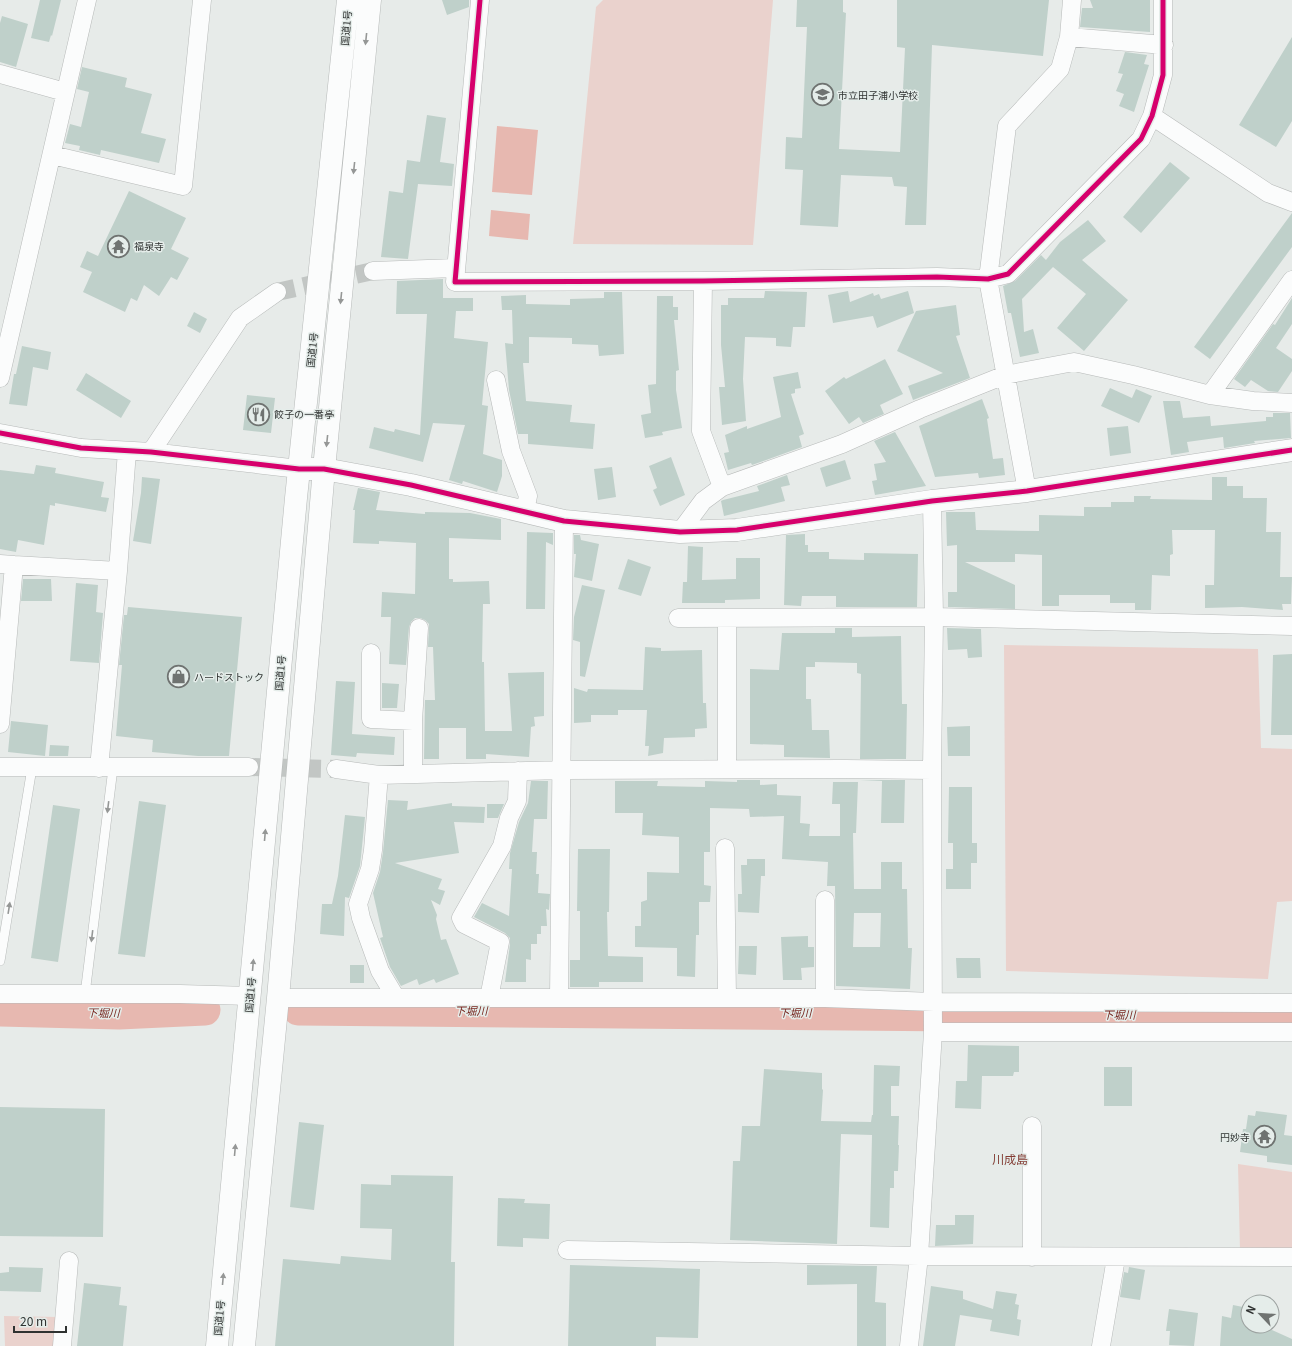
<svg xmlns="http://www.w3.org/2000/svg" width="1292" height="1346" viewBox="0 0 1292 1346" font-family="Georgia,'Noto Sans JP',serif">
<style>
.green{fill:#ead2cd}
.water{fill:#e7b8b0}
.lines{fill:none;stroke-linecap:round;stroke-linejoin:round}
.river{stroke:#e7b8b0;stroke-width:31}
.building{fill:#bfd0ca;fill-rule:evenodd}
.minor-tunnel{stroke:#c2c6c4;stroke-width:18;stroke-dasharray:18 9;stroke-linecap:butt}
.service-casing{stroke:#b7bab9;stroke-width:10}
.minor-casing{stroke:#b7bab9;stroke-width:19}
.tertiary-casing{stroke:#b7bab9;stroke-width:23}
.trunk-casing{stroke:#b7bab9;stroke-width:23}
.service{stroke:#fbfcfc;stroke-width:9}
.minor{stroke:#fbfcfc;stroke-width:18}
.tertiary{stroke:#fbfcfc;stroke-width:22}
.trunk{stroke:#fbfcfc;stroke-width:22}
.cycleway-casing{stroke:#e5edea;stroke-width:8}
.cycleway{stroke:#d6006c;stroke-width:5}
.oneway{fill:#959796}
.labels{text-anchor:middle;stroke-width:3;stroke-linejoin:round;paint-order:stroke}
.street-label{font-size:10px;fill:#2f3231;stroke:#e5edea}
.poi-label{font-size:10px;fill:#2f3231;stroke:#e5edea;text-anchor:start}
.water-label{font-size:11px;font-style:italic;fill:#782720;stroke:#e5edea}
.quarter-label{font-size:12px;fill:#843c34;stroke:#e5edea}
</style>
<rect width="100%" height="100%" fill="#e7ebe9"/>
<path class="green" d="M603,0H773L753,245L573,244L596,7Z
M1004,645L1258,649L1261,748L1292,749V901L1277,902L1268,979L1006,971Z
M1238,1164L1292,1172V1252L1240,1251Z
M4,1316L58,1317L56,1346H5Z"/>
<path class="water" d="M497,126L538,130L532,195L492,192Z
M491,210L530,214L528,240L489,236Z"/>
<g class="lines">
<path class="river" d="M298,1010L959,1016H1292
M0,1011L119,1014L205,1010"/>
</g>
<path class="building" d="M40,0H61L52,36L51,35L49,42L31,38Z
M442,0H469V7L447,15Z
M797,0H843V12L846,13L839,149L900,152L905,48L897,47V0H1049L1043,56L932,45L926,225H905L907,187L894,186L892,177L841,175L838,227L800,225L803,170L785,169L786,137L802,138L807,27H796Z
M1090,0H1150V32L1080,27L1082,8H1093Z
M2,16L28,24L16,67L0,62V23Z
M1292,37V121L1276,147L1239,125Z
M1125,52L1147,55L1144,64L1149,65L1134,112L1119,106L1124,94L1116,91L1123,74L1118,73Z
M82,67L127,78L125,87L152,94L141,133L166,139L159,163L101,150L100,155L79,150L80,146L65,143L70,124L81,127L89,92L77,89Z
M427,115L446,118L440,162L454,164L452,186L418,184L408,259L381,257L389,191L403,193L407,160L420,162Z
M1170,162L1190,178L1141,233L1123,217Z
M129,191L186,218L171,249L189,258L177,280L171,277L159,296L144,285L137,301L131,298L125,312L83,292L92,272L80,267L87,251L98,256Z
M1292,213V247L1210,359L1194,347Z
M1088,220L1106,241L1082,260L1128,300L1084,351L1057,328L1086,294L1053,267L1022,299L1024,332L1033,329L1039,353L1020,357L1011,313H1008L1003,286L1015,281L1041,255L1046,260L1060,242Z
M443,279V298H473V311H456L454,338L488,342L482,405L488,406L483,454L502,460V476L497,492L463,481L462,484L449,480L465,425L433,423L423,462L369,448L374,427L394,432L395,429L420,435L427,314H396L397,281Z
M765,291L807,292L805,327H793L791,347L776,346V338L745,337L743,379L746,421L722,425L719,387H725L721,345V305H728V298H764Z
M848,291L850,302L873,293L874,296L879,294L881,299L908,291L914,313L877,328L873,316L833,323L828,295Z
M604,292H622L624,354L599,356L598,345L572,344V338L529,337V363H523L526,401L572,405L570,422L595,424L593,449L528,444V434H518L509,390L505,343L513,344L512,310H502L501,296L526,295V304L570,305V299L604,298Z
M657,296H673V307H678V320H674L679,370L676,371V390L682,428L662,432L663,435L645,438L641,415L651,413L648,385L656,384Z
M1292,298V324L1276,348L1292,359V371L1278,392L1268,391L1251,380L1245,387L1234,379L1273,324L1275,325Z
M956,305L960,335L956,336L970,378L913,400L908,386L943,373L897,351L916,311Z
M194,312L207,319L200,333L187,326Z
M22,346L51,352L48,370L33,367L27,406L9,404L14,374H16Z
M885,359L903,394L880,405L884,414L863,423L859,417L849,424L825,391L844,377L846,379Z
M798,372L801,388L795,389V393L791,394L804,434L799,436L802,447L752,465L751,463L728,470L724,453L729,452L725,435L747,426V429L781,417L773,377Z
M86,373L131,401L121,418L76,390Z
M1110,388L1132,398L1136,389L1152,396L1139,423L1101,406Z
M247,395L275,398L271,433L243,430Z
M982,399L989,418L987,419L993,459L1003,458L1005,475L979,478L978,473L935,477L919,426Z
M1163,401H1180L1183,418L1210,416L1211,426L1266,421V417H1273V413H1290L1291,438L1254,441L1255,443L1224,448L1223,437L1187,442L1189,452L1171,455Z
M1128,426L1131,453L1110,456L1107,428Z
M895,432L926,486L875,495L872,481L877,480L874,464L886,462L874,441Z
M671,457L685,495L660,506L653,490L657,488L649,466Z
M845,460L851,479L826,487L820,468Z
M36,465L56,468L55,473L104,482L101,497L109,498L106,512L55,503V506L50,505L44,545L18,540L16,552L0,549V470L34,474Z
M612,467L616,497L598,500L594,469Z
M787,475L790,485L781,487L785,501L724,516L721,501L723,500L759,491L757,486Z
M142,477L160,479L151,544L133,541L141,493Z
M1212,477H1227V486H1243V498H1267L1266,532H1281L1280,577H1292L1291,604H1282L1283,610L1242,607L1205,608V585H1214L1215,530H1172L1173,554L1170,555V576L1152,575L1151,610H1135V603H1110V595H1059V606H1042V555L1015,554V562H965L1015,585V609L948,607V592H957V545L947,546L946,512H975L976,530L1039,531V515L1084,516V507H1111V502H1134V496H1151L1150,499L1212,500Z
M358,488L380,492L376,510L425,514V512L470,513L501,519V540L449,538V579H453V582L489,581L490,604H483L482,662H484L485,731H512L508,673L544,672V716L534,717L535,726L531,727L529,757L486,754V759H466V728H439V759H424L425,700H435L433,647H428L429,624L425,620L420,618H415L411,622L409,627L406,665L389,664L391,617H381L382,592L415,594L416,543L379,541V544L353,543L355,510H353Z
M527,532L553,533V545L546,542L545,609H526Z
M805,534V545H808V552H829V559L864,560V553L918,554L917,607H836V596H802L801,606L784,605L786,535Z
M574,535H580L581,540L599,544L592,581L574,577L576,554H574Z
M688,546L703,547L702,580L736,579V558H760V599L725,600V603H682L683,582H687Z
M628,559L651,567L641,596L618,589Z
M23,579H51L52,601H21Z
M76,583L98,585L96,612L103,613L99,663L70,661Z
M582,585L605,590L585,677L580,676V642L573,640L574,617Z
M128,607L242,617L229,756H198L152,752L153,740L116,736L122,665H119L124,615H127Z
M835,628H852V637L901,636L902,704H907L906,759H860L861,674L857,673V663L815,662V667H806V699H811L812,730H829L830,758L784,757V745L750,744V669L779,670L782,633H835Z
M947,628L981,629L982,657L968,658L967,649L948,650Z
M645,647L661,648V651L702,650L703,703H706L707,728L695,729V737L664,738L663,753L648,756L649,746H645L647,710H618V715H591V722L574,723V688L587,692L588,689L643,690Z
M1292,654V735H1271L1273,655Z
M336,681L355,682L352,734L395,737L394,755L357,753L356,757L331,755Z
M382,683L399,684L397,708H382Z
M11,721L48,725L45,756L8,752Z
M970,726V756H948L947,727Z
M50,745L69,746L68,756H49Z
M737,780H760V785L777,784V795L801,796L800,823L810,824L809,836H840V804H832L833,782H858L856,833H853L854,889H881V862H902V889H907L908,948H912L910,989L836,986L835,886H827L828,862L782,859L784,816L750,817L749,809L710,808V852H704V885L711,886L710,902H699V935H696L695,977L677,976V948L635,947V926H641V902L647,900V872L679,873V837L642,835L643,813H615V781H658L657,786L705,787V781L737,782ZM854,913H881L880,947H853Z
M860,780H905L904,823H881L882,781Z
M531,781H548L547,819H534L532,852H537L536,874H539L538,893L550,894L549,910L546,909L547,926H541V934H537V944H531V960L526,959V982H505L510,944V938L505,933L474,917L482,903L509,916L512,869H509L510,853L519,822L528,803Z
M949,787H972V843H977V863H971V889H946V869H953V843H948Z
M388,800L408,801L407,810L452,803V806L485,807L484,823L454,822L459,853L395,863L442,879L438,889L445,891L440,905L431,900L437,915L436,919L441,940L446,939L459,974L436,983L434,979L419,985L417,979L401,986L390,967L380,938L383,937L373,893L380,872L383,852Z
M139,801L166,805L145,957L118,954Z
M487,804H504L498,818H487Z
M53,805L80,809L58,962L31,958Z
M345,815L365,817L360,866L349,898L345,897L344,936L320,934L322,904H332L338,876Z
M578,849H610L609,912H607L608,956L643,957V982H599V987H570V960H580V911H577Z
M747,859H765V876H761L759,913L738,912V894H742L741,865H747Z
M808,936V947H814V967L801,968L802,980H783L781,937Z
M739,946H757L756,975L738,974Z
M956,958H980L981,978H957Z
M350,965H364V983H350Z
M968,1045L1019,1046V1072H1014L1013,1076H982L981,1109L955,1108L956,1081H967Z
M874,1065L900,1066L899,1086H891V1116H899L898,1145H899L898,1171H894V1188H890L889,1228L870,1227L872,1135L841,1134L837,1244L730,1240L733,1161H740L742,1126H760L764,1069L822,1073V1089L823,1090L821,1121L871,1122L872,1115H873Z
M1104,1067H1132V1106H1104Z
M0,1107L105,1109L103,1237L0,1236Z
M1256,1111L1287,1115L1284,1135L1292,1136V1165L1267,1162V1156L1240,1152L1243,1129H1246L1248,1115L1255,1116Z
M299,1122L324,1125L314,1210L290,1207Z
M391,1175L453,1176L451,1262H455L454,1346H275L283,1259L340,1264L341,1256L391,1260L392,1229L360,1228L361,1184L391,1185Z
M498,1198L525,1199L524,1203L550,1204L549,1239L523,1238V1247L497,1246Z
M955,1215H974L973,1244L935,1246L936,1225H955Z
M570,1265L700,1269L698,1338L656,1337V1346H568Z
M807,1265L877,1266L875,1302L886,1303V1346H857V1284L807,1285Z
M9,1267L43,1268L41,1292L0,1291V1273L9,1272Z
M1129,1267L1145,1270L1140,1300L1120,1297L1124,1272L1128,1273Z
M84,1283L121,1287L119,1305L127,1306L123,1346H77Z
M931,1286L963,1291V1299L993,1309L996,1291L1017,1294L1015,1304L1019,1305L1017,1319L1021,1320L1019,1336L990,1331L992,1320L960,1315L955,1346H923Z
M1233,1305L1248,1308L1244,1325L1272,1330L1292,1339V1346H1220L1222,1316L1231,1318Z
M1169,1309L1198,1313L1194,1346L1169,1345L1170,1331H1166Z"/>
<g class="lines">
<path class="minor-tunnel" d="M277,292L373,271
M249,767L336,769"/>
<defs>
<path id="service" d="M0,961L32,768
M85,994L113,768"/>
<path id="minor" d="M480,0L455,282L703,281L937,277L988,279L1008,274L1141,139L1152,116L1163,75V0
M1069,37L1164,45
M0,74L65,92
M1152,116L1268,193L1292,202
M52,155L183,186L202,0
M373,271L455,268
M703,281L701,431L722,487
M0,378L87,0
M496,380L511,451L528,496L525,511
M1210,395L1292,280
M0,433L81,448L151,452L299,469
M151,452L240,318L277,292
M1027,491L988,279L1007,126L1060,69L1069,37L1072,0
M680,532L703,501L722,487L842,444L920,409L1005,375L1074,362L1133,375L1210,395L1253,401L1292,403
M0,564L14,565L0,724
M14,565L118,571
M678,618L934,617L1292,626
M371,653V719L413,721
M0,767H249
M99,768L118,571L127,451
M336,769L379,775L563,770L845,769L932,770
M727,769V618
M413,774V721L419,628
M379,775L373,850L370,869L358,904L361,918L380,971L396,998
M725,848L727,998
M0,994H180L250,996
M278,998H825L934,1002L1292,1003
M489,998L500,942L464,924L461,918L502,846L509,818L517,801L518,771
M559,998L564,521
M825,998V900
M933,1032H1292
M567,1250L919,1256L1292,1257
M1032,1257V1126
M62,1346L69,1261
M909,1346L919,1256L933,1032L932,770L934,617L932,501
M1101,1346L1116,1258"/>
<path id="tertiary" d="M299,469H324L411,485L564,521L680,532L737,530L932,501L1027,491L1292,450"/>
<path id="trunk" d="M217,1346L296,498L348,0
M244,1346L278,998L324,469L370,0"/>
</defs>
<use href="#service" class="service-casing"/>
<use href="#minor" class="minor-casing"/>
<use href="#tertiary" class="tertiary-casing"/>
<use href="#trunk" class="trunk-casing"/>
<use href="#service" class="service"/>
<use href="#minor" class="minor"/>
<use href="#tertiary" class="tertiary"/>
<use href="#trunk" class="trunk"/>
<defs>
<path id="cycleway" d="M480,0L455,282L703,281L937,277L988,279L1008,274L1141,139L1152,116L1163,75V0
M0,433L81,448L151,452L299,469H324L411,485L564,521L680,532L737,530L932,501L1027,491L1292,450"/>
</defs>
<use href="#cycleway" class="cycleway-casing"/>
<use href="#cycleway" class="cycleway"/>
</g>
<defs><path id="oneway-solid" d="M-6-.8H1V-3.2L6.5 0L1 3.2V.8H-6Z"/></defs>
<g class="oneway">
<use href="#oneway-solid" transform="translate(366 39) rotate(96)"/>
<use href="#oneway-solid" transform="translate(354 168) rotate(96)"/>
<use href="#oneway-solid" transform="translate(341 298) rotate(96)"/>
<use href="#oneway-solid" transform="translate(327 441) rotate(96)"/>
<use href="#oneway-solid" transform="translate(108 807) rotate(97)"/>
<use href="#oneway-solid" transform="translate(265 835) rotate(-85)"/>
<use href="#oneway-solid" transform="translate(9 908) rotate(-81)"/>
<use href="#oneway-solid" transform="translate(92 936) rotate(97)"/>
<use href="#oneway-solid" transform="translate(253 965) rotate(-85)"/>
<use href="#oneway-solid" transform="translate(235 1150) rotate(-85)"/>
<use href="#oneway-solid" transform="translate(223 1279) rotate(-85)"/>
</g>
<defs>
<symbol id="school-ring" viewBox="-11 -11 22 22"><circle r="9.5" fill="#e5edea" stroke="#6f7371" stroke-width="1.5"/><path d="M0-5L7-2L0 1L-7-2ZM-4 1L0 2.5L4 1V4Q0 6-4 4Z" fill="#6f7371"/></symbol>
<symbol id="temple-ring" viewBox="-11 -11 22 22"><circle r="9.5" fill="#e5edea" stroke="#6f7371" stroke-width="1.5"/><path d="M0-6L5-2H3V0L6.5 2.5H4V6H1.5V3h-3V6H-4V2.5H-6.5L-3 0V-2H-5Z" fill="#6f7371"/></symbol>
<symbol id="restaurant-ring" viewBox="-11 -11 22 22"><circle r="9.5" fill="#e5edea" stroke="#6f7371" stroke-width="1.5"/><path d="M-5-6h1v4h1v-4h1v4h1v-4h1v5L-1.5 .5V6h-2V.5L-5-1ZM5-6V6H3V1.5H1.5Q1.5-4 5-6Z" fill="#6f7371"/></symbol>
<symbol id="shop-ring" viewBox="-11 -11 22 22"><circle r="9.5" fill="#e5edea" stroke="#6f7371" stroke-width="1.5"/><path d="M-5-2.5h2.3a2.7 3.5 0 0 1 5.4 0H5L5.5 6h-11ZM-1.5-2.5h3a1.5 2.3 0 0 0-3 0Z" fill="#6f7371"/></symbol>
</defs>
<g fill-rule="evenodd">
<use href="#school-ring" x="810" y="82" width="25" height="25"/>
<use href="#temple-ring" x="106" y="234" width="25" height="25"/>
<use href="#restaurant-ring" x="246" y="402" width="25" height="25"/>
<use href="#shop-ring" x="166" y="664" width="25" height="25"/>
<use href="#temple-ring" x="1252" y="1124" width="25" height="25"/>
</g>
<g class="labels">
<g class="street-label">
<text transform="translate(346 28) rotate(-85)" y="4">国道1号</text>
<text transform="translate(312 350) rotate(-84)" y="4">国道1号</text>
<text transform="translate(280 673) rotate(-85)" y="4">国道1号</text>
<text transform="translate(250 995) rotate(-85)" y="4">国道1号</text>
<text transform="translate(219 1318) rotate(-85)" y="4">国道1号</text>
</g>
<g class="poi-label">
<text x="838" y="99">市立田子浦小学校</text>
<text x="134" y="250">福泉寺</text>
<text x="274" y="418">餃子の一番亭</text>
<text x="194" y="681">ハードストック</text>
<text x="1250" y="1141" text-anchor="end">円妙寺</text>
</g>
<g class="water-label">
<text x="471" y="1015">下堀川</text>
<text transform="translate(103 1013) rotate(1)" y="4">下堀川</text>
<text x="795" y="1017">下堀川</text>
<text x="1119" y="1019">下堀川</text>
</g>
<g class="quarter-label">
<text x="1010" y="1164">川成島</text>
</g>
</g>
<g transform="translate(1260 1314) rotate(295)"><circle r="19" fill="#e5edea" stroke="#9ca2a0"/>
<path d="M0-3L7 15L0 10L-7 15Z" fill="#6f7371"/>
<text y="-6" font-size="11" font-weight="bold" text-anchor="middle" fill="#2f3231">N</text>
</g>
<path d="M14 1326v6h52v-6" fill="none" stroke="#2f3231" stroke-width="2"/>
<text x="20" y="1326" font-size="12" fill="#2f3231" stroke="#e5edea" stroke-width="3" paint-order="stroke">20 m</text>
</svg>
